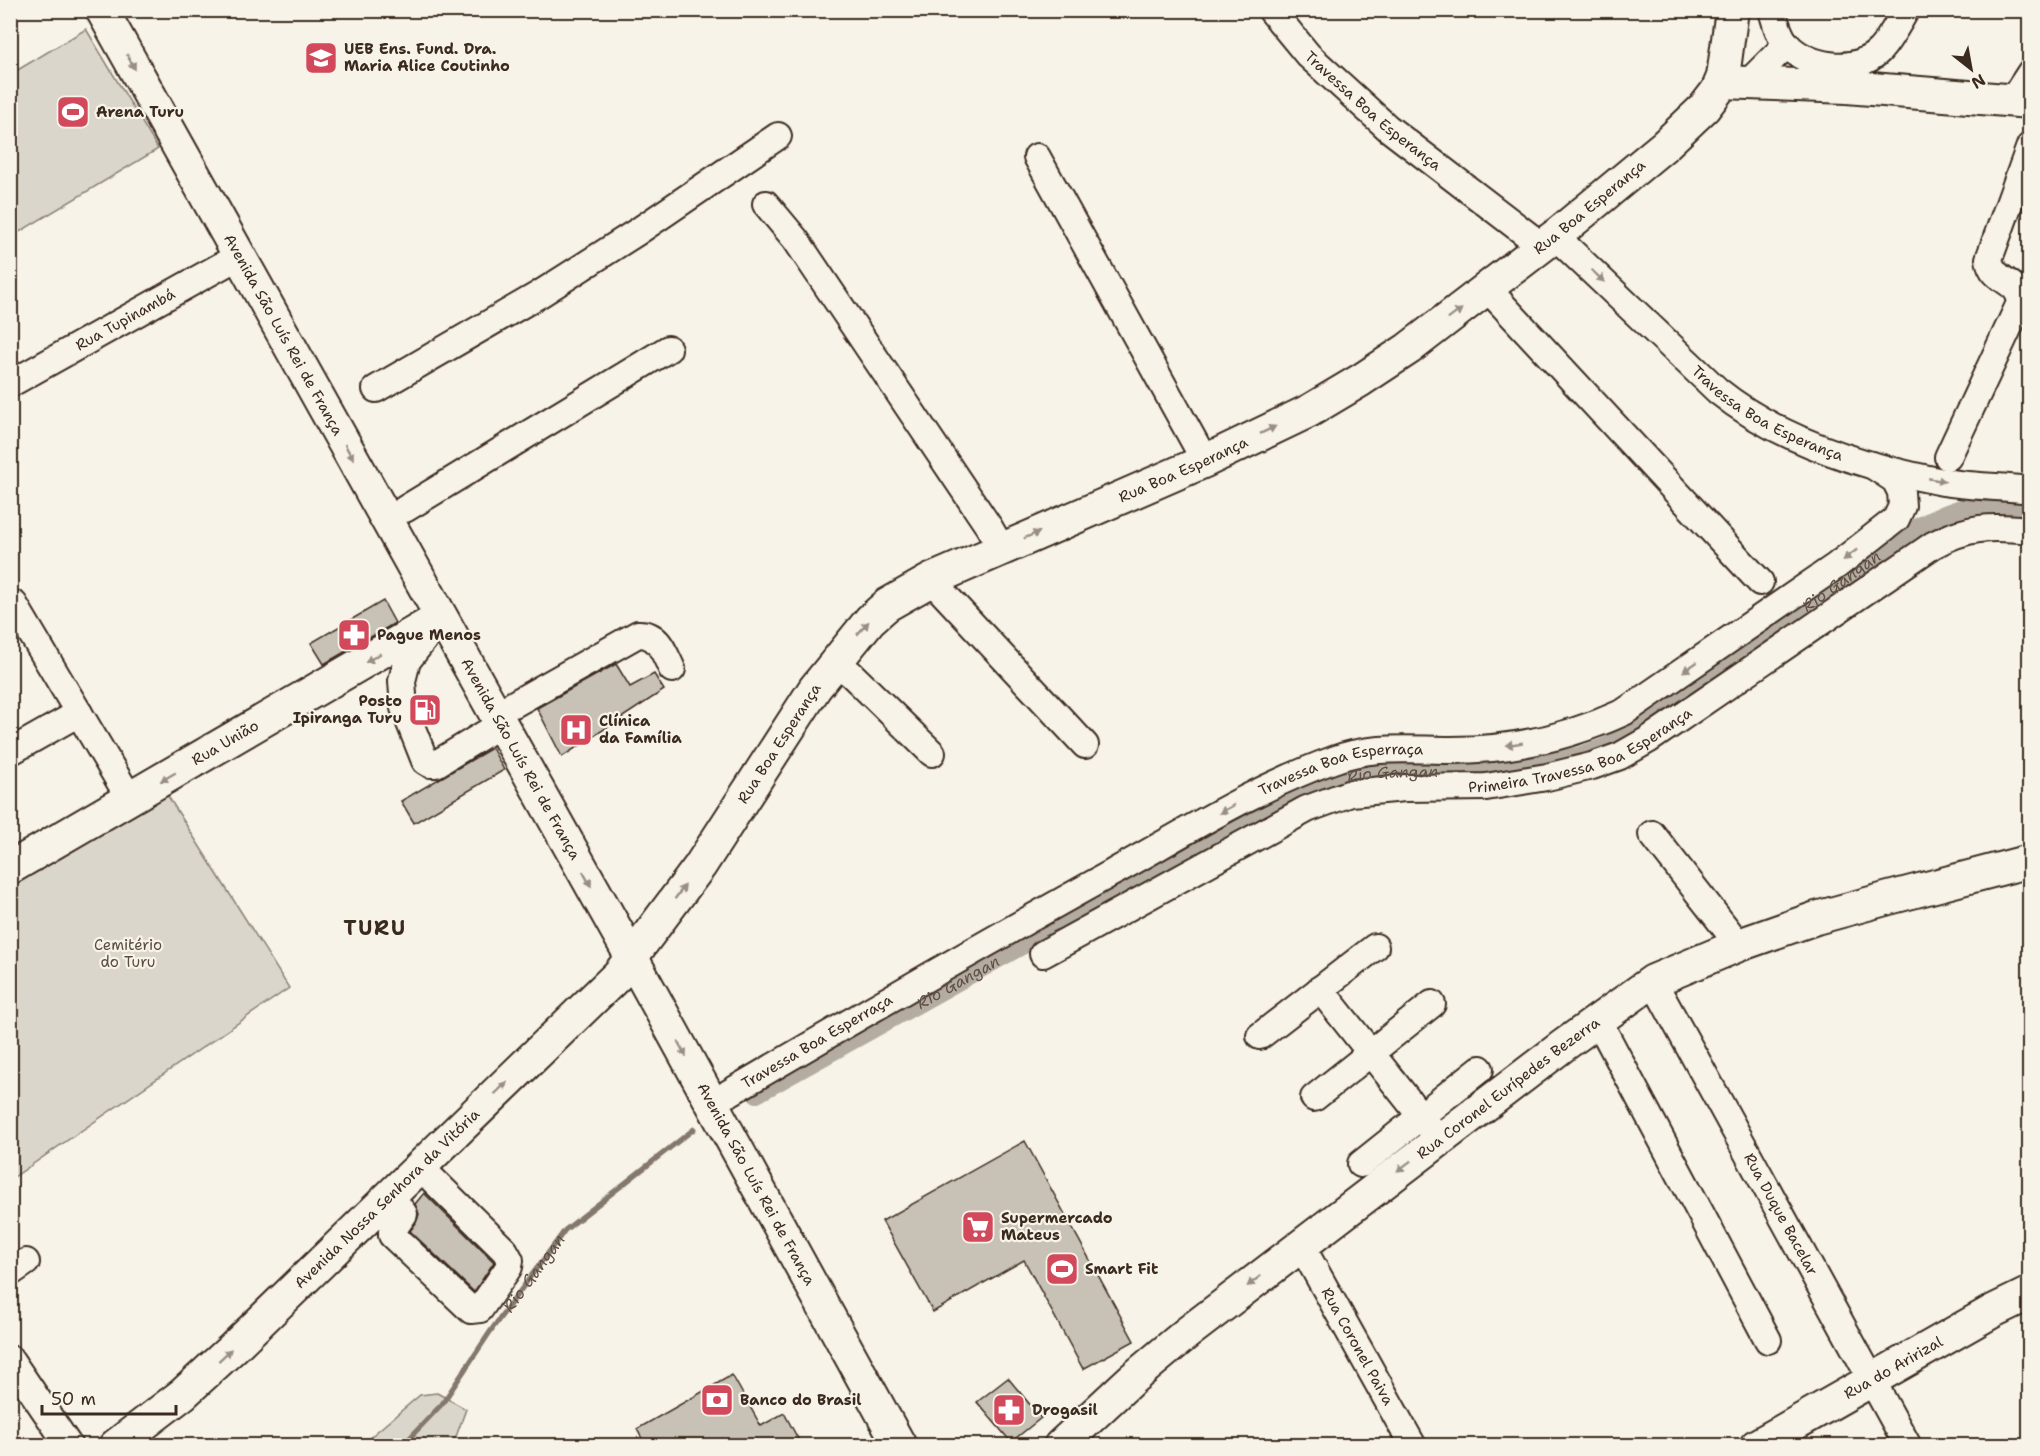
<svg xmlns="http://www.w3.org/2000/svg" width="2040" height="1456" viewBox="0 0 2040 1456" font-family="'Shantell Sans',sans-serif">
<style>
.green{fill:#dbd6cb;stroke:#8b8074;stroke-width:1.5}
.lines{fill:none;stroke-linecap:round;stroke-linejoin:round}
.stream{stroke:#84786c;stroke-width:5}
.canal{stroke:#b4aca0;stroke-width:18}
.building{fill:#c8c1b6;stroke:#3b2a1e;stroke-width:1.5}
.minor-casing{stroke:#3b2a1e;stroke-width:30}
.major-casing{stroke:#3b2a1e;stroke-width:36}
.minor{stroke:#f7f3e8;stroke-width:26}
.major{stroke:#f7f3e8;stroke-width:32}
.oneway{fill:#998e83}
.labels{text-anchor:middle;stroke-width:4.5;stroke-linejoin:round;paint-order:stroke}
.poi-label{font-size:15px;font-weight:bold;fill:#3b2a1e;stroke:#f7f3e8;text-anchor:start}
.street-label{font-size:15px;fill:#3b2a1e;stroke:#f7f3e8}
.park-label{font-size:15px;fill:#5b4c41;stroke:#f7f3e8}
.water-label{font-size:16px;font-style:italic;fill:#5f5145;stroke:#f7f3e8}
.district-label{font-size:21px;font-weight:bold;letter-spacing:1.5px;fill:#3b2a1e;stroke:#f7f3e8}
</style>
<rect width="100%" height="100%" fill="#f7f3e8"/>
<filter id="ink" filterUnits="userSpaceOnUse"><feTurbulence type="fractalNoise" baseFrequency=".0167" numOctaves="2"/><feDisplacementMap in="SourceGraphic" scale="12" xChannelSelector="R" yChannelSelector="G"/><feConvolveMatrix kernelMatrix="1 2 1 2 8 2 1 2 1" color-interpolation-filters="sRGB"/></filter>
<g filter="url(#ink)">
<path class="green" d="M86,29L158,149L11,237V74Z
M166,793L289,988L11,1179L10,884Z
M437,1393L466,1409L453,1445H361L420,1395Z"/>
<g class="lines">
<path class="stream" id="s1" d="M402,1446L442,1404L492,1329L565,1230L694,1129"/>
<path class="canal" id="s2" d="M757,1094L1249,819C1289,800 1330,778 1374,772L1485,770L1578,756L1604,747L1622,737L1912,530C1955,506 1980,498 2030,509"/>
</g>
<path class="building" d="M383,601L395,623L324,664L311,643Z
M616,664L630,687L654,674L664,690L562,757L537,708Z
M492,748L504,770L414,823L401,801Z
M1025,1141L1134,1341L1083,1369L1024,1260L933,1312L882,1221Z
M424,1193L494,1262L474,1292L410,1231L416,1223L419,1214L415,1204Z
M732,1375L761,1426L784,1413L802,1446H646L637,1429Z
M1008,1378L1041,1418L1011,1442L977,1402Z"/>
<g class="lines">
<defs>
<g id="minor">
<path id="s3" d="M1271,10L1308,55L1388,128L1542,246"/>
<path d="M1772,10C1775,21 1779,36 1787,45C1809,68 1856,75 1880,50C1890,39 1898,23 1906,10"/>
<path d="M1747,84L1787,44"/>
<path d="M2011,102L2030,73"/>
<path d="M1037,157L1205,461"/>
<path d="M766,204L796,240L989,527L1001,548"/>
<path id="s4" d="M1555,236L1718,391C1779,440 1861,466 1938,481C1968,487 1999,486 2030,490"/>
<path d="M1489,288L1497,299L1760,582"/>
<path id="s5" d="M10,384L239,256"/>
<path d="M376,389L540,294L637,232L778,136"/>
<path d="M1948,457L2021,301C2017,278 1993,283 1989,259L2030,146"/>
<path d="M405,509L668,349"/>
<path d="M931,580L1085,745"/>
<path d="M14,604L130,799"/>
<path d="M434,622L426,637L407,661L402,681L404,708L425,761L430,764H436L501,724"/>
<path d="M835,662L851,674L932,753"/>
<path d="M514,704L638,634C659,633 664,653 672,669"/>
<path d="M10,752L79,713"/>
<path d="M1652,834L1739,945"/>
<path id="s6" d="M1043,954L1307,809L1351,793L1405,788L1486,787L1547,777L1592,766L1620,756L1648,740L1933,545C1968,526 1991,526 2030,530"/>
<path id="s7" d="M1653,981L1908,1446"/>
<path d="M1320,989L1439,1139"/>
<path d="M1598,1020L1768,1340"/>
<path d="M1260,1036L1375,947"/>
<path id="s8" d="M729,1093C856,1018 984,944 1112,873C1184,833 1255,788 1333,760C1372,745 1410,750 1451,750C1510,750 1570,737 1624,712L1836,566L1896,519L1902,506L1901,492L1895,480L1872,465"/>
<path d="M1314,1098L1432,1004"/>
<path d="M1361,1164L1480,1069"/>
<path d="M390,1196L404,1214L392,1231V1235L471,1310L480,1309L509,1267L510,1260L505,1251L420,1167"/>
<path id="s9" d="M1301,1245L1413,1446"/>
<path d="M10,1273L26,1262"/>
<path d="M10,1359L69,1446"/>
</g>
<g id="major">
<path id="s10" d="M102,10L632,958L900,1446"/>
<path d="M1722,82L1847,87L2030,102"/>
<path id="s11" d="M10,868L441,617"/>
<path id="s12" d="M115,1446L183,1394L233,1348L619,974L700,866L815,688L870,620L887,605L931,580L1205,461L1309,411L1361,380L1408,349L1555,236L1665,145L1704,108L1717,91L1723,77L1732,10"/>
<path id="s13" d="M1060,1446L1132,1379L1187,1333L1564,1045L1653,981L1739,945L1816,918L1889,898L2030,861"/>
<path id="s14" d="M1756,1446L1993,1311L2030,1293"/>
</g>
</defs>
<use href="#minor" class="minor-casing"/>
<use href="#major" class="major-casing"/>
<use href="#minor" class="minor"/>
<use href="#major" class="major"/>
</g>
<defs><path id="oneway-solid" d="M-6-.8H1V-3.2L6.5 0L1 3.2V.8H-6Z" transform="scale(1.5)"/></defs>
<g class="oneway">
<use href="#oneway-solid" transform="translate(131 62) rotate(61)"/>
<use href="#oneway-solid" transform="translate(1598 276) rotate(44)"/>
<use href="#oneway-solid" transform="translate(1455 314) rotate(-37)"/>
<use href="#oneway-solid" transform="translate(1268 430) rotate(-26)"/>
<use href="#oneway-solid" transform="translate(349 452) rotate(61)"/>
<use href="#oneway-solid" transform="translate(1937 480) rotate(11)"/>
<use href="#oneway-solid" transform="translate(1032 535) rotate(-23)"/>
<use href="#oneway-solid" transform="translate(1850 555) rotate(142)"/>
<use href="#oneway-solid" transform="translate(863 628) rotate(-48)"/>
<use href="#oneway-solid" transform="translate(373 658) rotate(150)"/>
<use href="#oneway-solid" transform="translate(1690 667) rotate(146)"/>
<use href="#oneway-solid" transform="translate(1514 744) rotate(171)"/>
<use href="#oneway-solid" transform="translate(168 777) rotate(150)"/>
<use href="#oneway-solid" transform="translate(1227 809) rotate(151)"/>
<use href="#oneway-solid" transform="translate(587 879) rotate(61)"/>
<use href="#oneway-solid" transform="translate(680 892) rotate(-53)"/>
<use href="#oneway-solid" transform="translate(682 1049) rotate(61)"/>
<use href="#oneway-solid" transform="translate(501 1088) rotate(-44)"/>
<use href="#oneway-solid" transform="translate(1404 1166) rotate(143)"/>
<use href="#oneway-solid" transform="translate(1254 1281) rotate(142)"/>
<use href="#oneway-solid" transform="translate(225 1355) rotate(-43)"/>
</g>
</g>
<defs>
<symbol id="school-square" viewBox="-11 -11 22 22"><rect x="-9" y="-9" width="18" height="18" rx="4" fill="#d1495b" stroke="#f7f3e8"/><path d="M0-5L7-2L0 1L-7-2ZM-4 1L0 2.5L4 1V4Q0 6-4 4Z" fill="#fff"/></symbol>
<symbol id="stadium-square" viewBox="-11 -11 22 22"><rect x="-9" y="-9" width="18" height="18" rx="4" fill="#d1495b" stroke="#f7f3e8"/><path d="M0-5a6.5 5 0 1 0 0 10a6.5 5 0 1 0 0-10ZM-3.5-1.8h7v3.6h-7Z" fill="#fff"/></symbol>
<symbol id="pharmacy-square" viewBox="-11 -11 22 22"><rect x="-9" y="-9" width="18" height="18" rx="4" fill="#d1495b" stroke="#f7f3e8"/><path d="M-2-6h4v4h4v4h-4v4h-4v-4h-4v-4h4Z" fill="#fff"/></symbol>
<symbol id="fuel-square" viewBox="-11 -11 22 22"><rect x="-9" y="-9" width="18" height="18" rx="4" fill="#d1495b" stroke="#f7f3e8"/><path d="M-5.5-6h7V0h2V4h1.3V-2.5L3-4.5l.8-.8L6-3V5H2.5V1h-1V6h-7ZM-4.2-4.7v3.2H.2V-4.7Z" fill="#fff"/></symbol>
<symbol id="hospital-square" viewBox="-11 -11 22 22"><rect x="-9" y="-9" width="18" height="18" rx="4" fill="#d1495b" stroke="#f7f3e8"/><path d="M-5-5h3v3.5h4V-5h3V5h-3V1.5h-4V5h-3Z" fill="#fff"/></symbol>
<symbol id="supermarket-square" viewBox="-11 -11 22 22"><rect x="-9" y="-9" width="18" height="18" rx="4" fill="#d1495b" stroke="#f7f3e8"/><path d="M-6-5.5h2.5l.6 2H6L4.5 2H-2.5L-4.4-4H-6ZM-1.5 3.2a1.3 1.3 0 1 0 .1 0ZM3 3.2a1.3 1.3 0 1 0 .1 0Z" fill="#fff"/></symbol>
<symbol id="bank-square" viewBox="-11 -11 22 22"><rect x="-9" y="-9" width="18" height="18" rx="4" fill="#d1495b" stroke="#f7f3e8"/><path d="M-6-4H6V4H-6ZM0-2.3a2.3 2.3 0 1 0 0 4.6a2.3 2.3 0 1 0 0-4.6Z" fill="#fff"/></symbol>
</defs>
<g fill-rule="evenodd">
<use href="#school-square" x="302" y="39" width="38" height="38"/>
<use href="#stadium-square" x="54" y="93" width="38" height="38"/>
<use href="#pharmacy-square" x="335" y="616" width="38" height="38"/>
<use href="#fuel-square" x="406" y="691" width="38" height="38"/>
<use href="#hospital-square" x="557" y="711" width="38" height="38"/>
<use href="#supermarket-square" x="959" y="1208" width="38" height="38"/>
<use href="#stadium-square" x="1043" y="1250" width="38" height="38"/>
<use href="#bank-square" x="698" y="1381" width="38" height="38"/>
<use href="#pharmacy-square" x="990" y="1391" width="38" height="38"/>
</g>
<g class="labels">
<g class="poi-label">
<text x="344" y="54">UEB Ens. Fund. Dra.<tspan x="344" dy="17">Maria Alice Coutinho</tspan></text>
<text x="96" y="117">Arena Turu</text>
<text x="377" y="640">Pague Menos</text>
<text x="402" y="706" text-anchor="end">Posto<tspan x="402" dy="17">Ipiranga Turu</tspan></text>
<text x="599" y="726">Clínica<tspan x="599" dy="17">da Família</tspan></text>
<text x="1001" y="1223">Supermercado<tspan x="1001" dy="17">Mateus</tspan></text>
<text x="1085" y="1274">Smart Fit</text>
<text x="740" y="1405">Banco do Brasil</text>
<text x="1032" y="1415">Drogasil</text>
</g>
<g class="street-label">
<text dy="5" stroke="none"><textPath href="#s3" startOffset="144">Travessa Boa Esperança</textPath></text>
<text dy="5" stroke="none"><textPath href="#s12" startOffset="1960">Rua Boa Esperança</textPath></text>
<text dy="5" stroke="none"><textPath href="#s5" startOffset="132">Rua Tupinambá</textPath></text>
<text dy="5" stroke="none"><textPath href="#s10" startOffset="372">Avenida São Luís Rei de França</textPath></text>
<text dy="5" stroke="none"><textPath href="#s4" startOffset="279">Travessa Boa Esperança</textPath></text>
<text dy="5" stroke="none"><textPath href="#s12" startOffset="1474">Rua Boa Esperança</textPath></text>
<text dy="5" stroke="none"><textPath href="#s11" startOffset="249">Rua União</textPath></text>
<text dy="5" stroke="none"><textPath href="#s12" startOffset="972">Rua Boa Esperança</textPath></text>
<text dy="5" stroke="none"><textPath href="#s6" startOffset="585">Primeira Travessa Boa Esperança</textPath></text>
<text dy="5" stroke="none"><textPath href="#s10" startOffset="858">Avenida São Luís Rei de França</textPath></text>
<text dy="5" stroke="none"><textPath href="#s8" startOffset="696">Travessa Boa Esperraça</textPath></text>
<text dy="5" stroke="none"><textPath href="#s8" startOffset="102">Travessa Boa Esperraça</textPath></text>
<text dy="5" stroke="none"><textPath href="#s13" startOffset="574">Rua Coronel Eurípedes Bezerra</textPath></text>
<text dy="5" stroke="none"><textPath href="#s10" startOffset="1344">Avenida São Luís Rei de França</textPath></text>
<text dy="5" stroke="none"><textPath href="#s12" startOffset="368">Avenida Nossa Senhora da Vitória</textPath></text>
<text dy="5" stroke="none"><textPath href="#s7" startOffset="266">Rua Duque Bacelar</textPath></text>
<text dy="5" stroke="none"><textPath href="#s9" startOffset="116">Rua Coronel Paiva</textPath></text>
<text dy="5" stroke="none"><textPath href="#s14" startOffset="158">Rua do Aririzal</textPath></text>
</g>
<g class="park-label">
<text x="128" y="950">Cemitério<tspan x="128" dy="17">do Turu</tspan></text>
</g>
<g class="water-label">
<text dy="6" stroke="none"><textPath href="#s2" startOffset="1220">Rio Gangan</textPath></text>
<text dy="6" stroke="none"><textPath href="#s2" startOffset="716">Rio Gangan</textPath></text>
<text dy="6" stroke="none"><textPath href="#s2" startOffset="230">Rio Gangan</textPath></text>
<text dy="6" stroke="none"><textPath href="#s1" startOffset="218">Rio Gangan</textPath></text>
</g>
<g class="district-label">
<text x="375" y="935">TURU</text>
</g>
</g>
<rect width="2040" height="1456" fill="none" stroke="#f7f3e8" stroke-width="36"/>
<rect x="18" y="18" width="2004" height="1420" fill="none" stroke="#3b2a1e" stroke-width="2" filter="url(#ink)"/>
<g transform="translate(1971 69) rotate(149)" stroke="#f7f3e8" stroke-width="4.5" paint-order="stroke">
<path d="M0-4.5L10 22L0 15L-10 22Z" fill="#3b2a1e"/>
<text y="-9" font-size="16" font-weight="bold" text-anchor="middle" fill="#3b2a1e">N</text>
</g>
<path d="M42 1405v9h134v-9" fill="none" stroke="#3b2a1e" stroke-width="3"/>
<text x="51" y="1405" font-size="18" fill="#3b2a1e" stroke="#f7f3e8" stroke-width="4.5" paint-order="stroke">50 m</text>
</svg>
